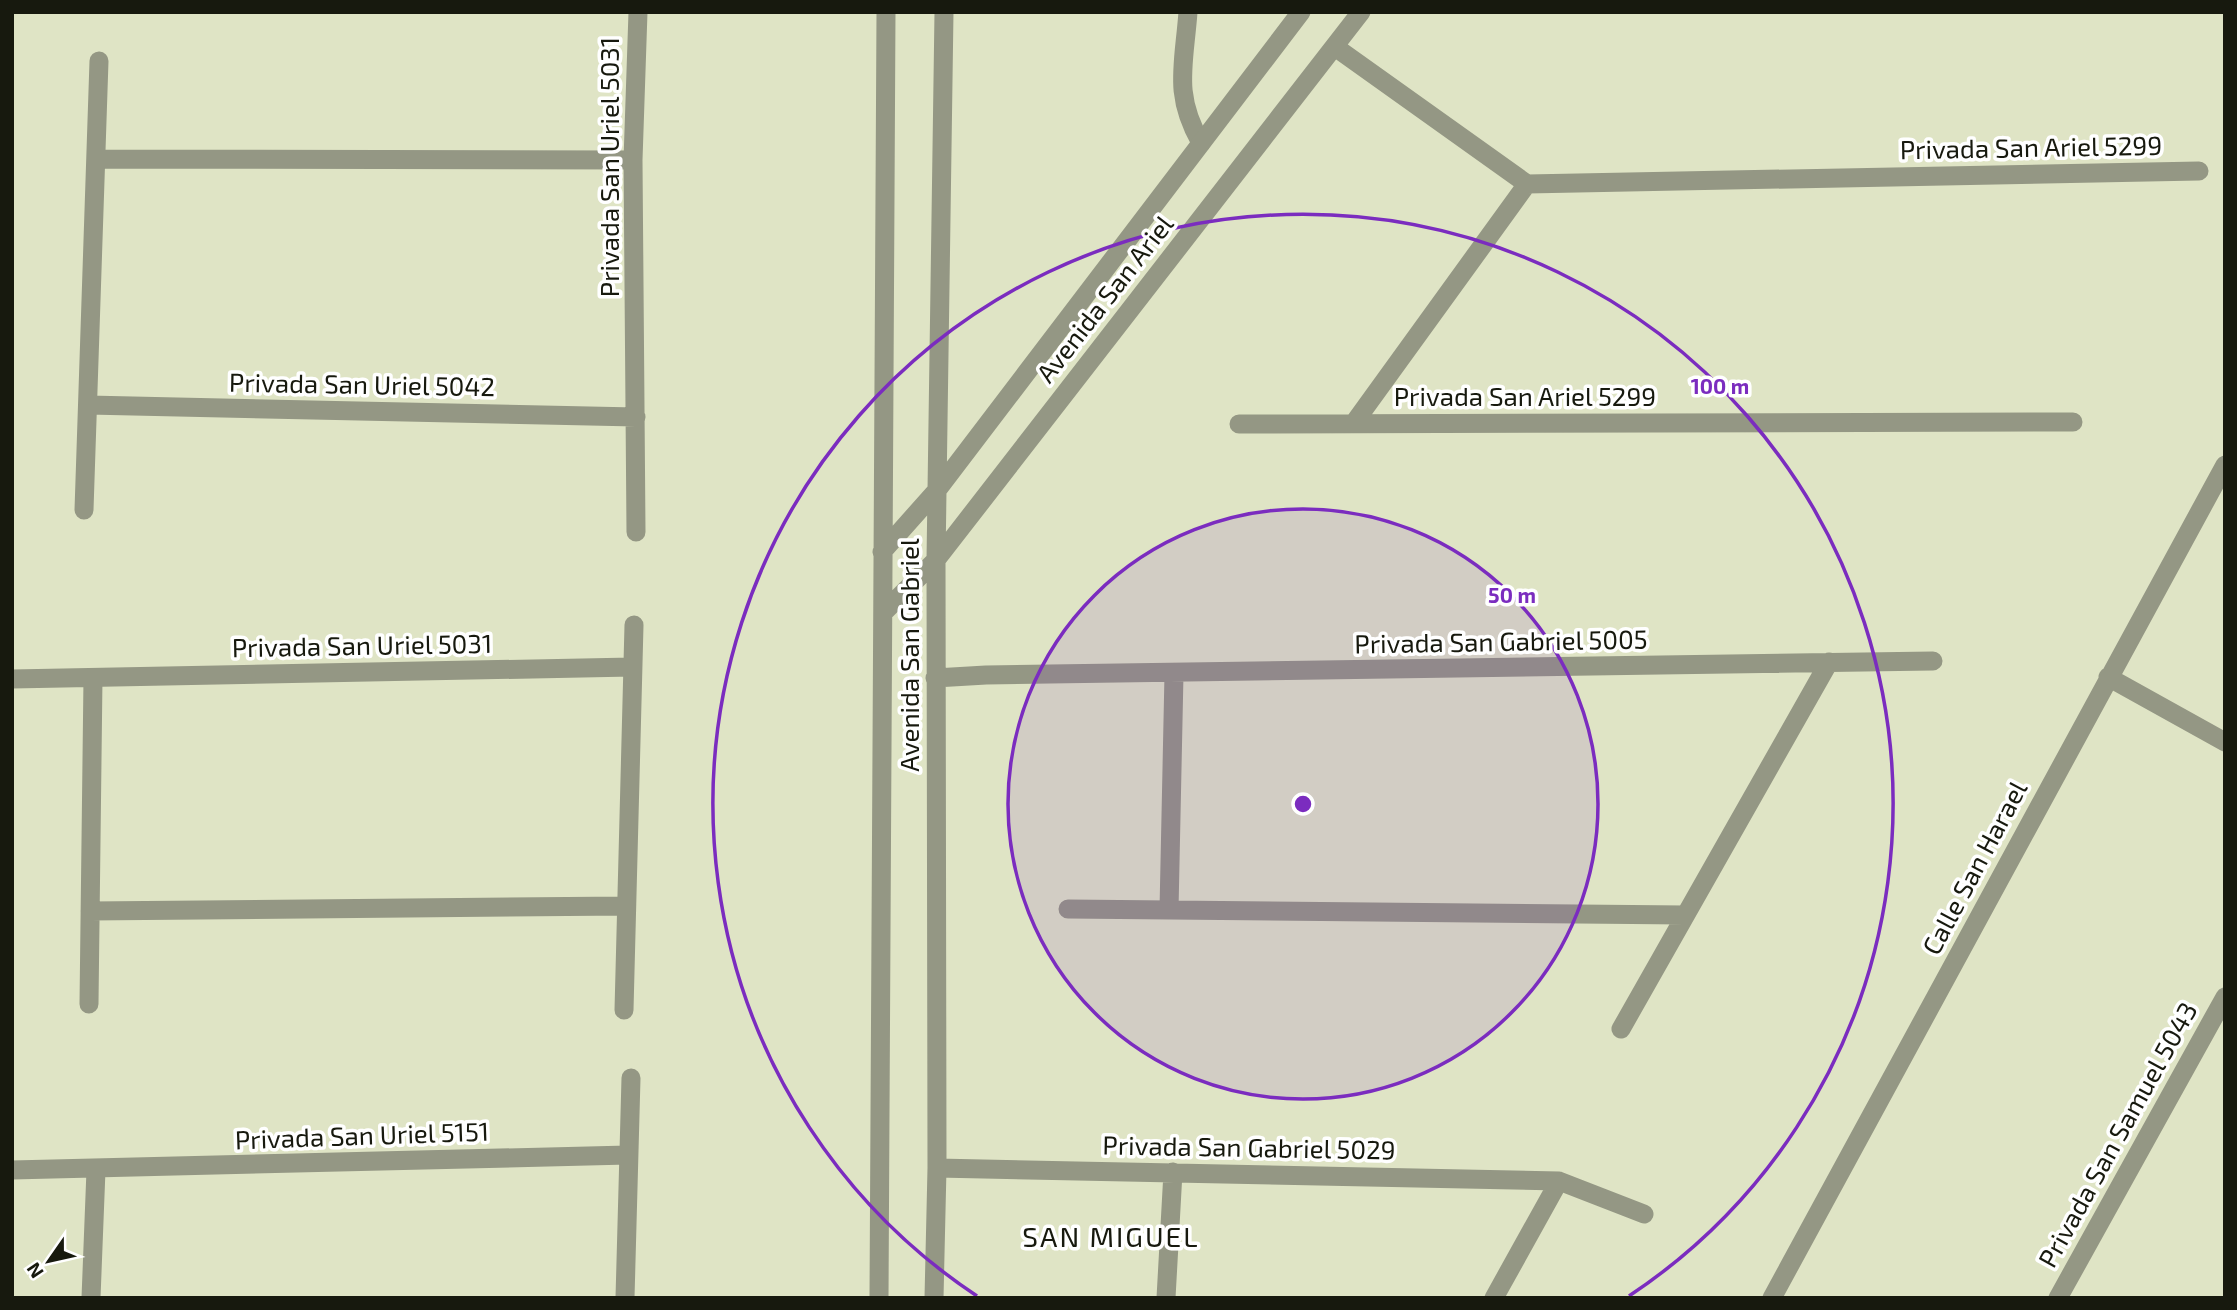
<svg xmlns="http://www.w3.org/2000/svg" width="2237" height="1310" viewBox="0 0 2237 1310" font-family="'Exo 2',sans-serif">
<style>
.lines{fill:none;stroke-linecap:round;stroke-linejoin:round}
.service{stroke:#949784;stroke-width:19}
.minor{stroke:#949784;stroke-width:19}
.ring{fill:none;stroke:#7b2cbf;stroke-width:3.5}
.labels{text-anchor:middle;stroke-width:7;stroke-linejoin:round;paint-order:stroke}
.street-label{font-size:26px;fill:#17190e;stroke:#fff}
.neighbourhood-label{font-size:28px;letter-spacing:2px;fill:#17190e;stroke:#fff}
.centre{fill:#7b2cbf;stroke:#fff;stroke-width:3.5}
.ring-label{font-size:21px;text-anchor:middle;font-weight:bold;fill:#7b2cbf;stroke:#fff;stroke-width:7;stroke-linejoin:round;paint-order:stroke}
</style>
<rect width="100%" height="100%" fill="#dfe4c5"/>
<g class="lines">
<path class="service" d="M1188,12C1184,66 1173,94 1201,143"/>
<path class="minor" d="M1335,47L1527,184L2199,171
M96,159L633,160
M88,405L636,417
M1354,423L1527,184
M1239,424L2073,422
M84,510L99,61
M636,532L633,160L638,12
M882,552L938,489L1301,12
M883,613L936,560L1361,12
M2108,677L2225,742
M935,678L986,675L1933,661
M12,679L632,667
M1068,909L1685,915
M1169,910L1174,674
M90,911L626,906
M89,1004L93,678
M624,1010L634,625
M1621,1029L1829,662
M937,1168L1559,1181L1644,1214
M12,1170L628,1155
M91,1298L96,1170
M625,1298L631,1078
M879,1298L886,12
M934,1298L937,1168L936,560L944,12
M1166,1298L1173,1172
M1494,1298L1559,1181
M1772,1298L2225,465
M2058,1298L2225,997"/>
</g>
<circle cx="1303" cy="804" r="295" fill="#7b2cbf" fill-opacity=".12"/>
<g class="ring">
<circle cx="1303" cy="804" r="295"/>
<path d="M977 1296A590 590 0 1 1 1629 1296"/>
</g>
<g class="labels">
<g class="street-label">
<text transform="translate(2031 148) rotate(-1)" y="9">Privada San Ariel 5299</text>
<text transform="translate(610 167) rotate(-90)" y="9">Privada San Uriel 5031</text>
<text transform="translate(1105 299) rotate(-52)" y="9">Avenida San Ariel</text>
<text transform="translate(362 385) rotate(1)" y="9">Privada San Uriel 5042</text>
<text x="1525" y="406">Privada San Ariel 5299</text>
<text transform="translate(1501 642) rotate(-1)" y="9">Privada San Gabriel 5005</text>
<text transform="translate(362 646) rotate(-1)" y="9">Privada San Uriel 5031</text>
<text transform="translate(910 655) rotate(-90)" y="9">Avenida San Gabriel</text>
<text transform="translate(1975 868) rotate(-62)" y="9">Calle San Harael</text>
<text transform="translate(2118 1135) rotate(-61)" y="9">Privada San Samuel 5043</text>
<text transform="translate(362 1136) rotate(-2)" y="9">Privada San Uriel 5151</text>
<text transform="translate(1249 1148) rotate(1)" y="9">Privada San Gabriel 5029</text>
</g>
<g class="neighbourhood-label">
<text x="1111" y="1247">SAN MIGUEL</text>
</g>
</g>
<circle cx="1303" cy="804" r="10" class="centre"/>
<g class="ring-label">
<text x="1720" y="394">100 m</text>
<text x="1512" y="603">50 m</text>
</g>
<rect width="2237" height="1310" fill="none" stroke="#17190e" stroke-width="28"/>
<g transform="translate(49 1261) rotate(236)" stroke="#ffffff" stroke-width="5" paint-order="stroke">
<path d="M0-5L12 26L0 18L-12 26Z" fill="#17190e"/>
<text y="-10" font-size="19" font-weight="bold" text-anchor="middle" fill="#17190e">N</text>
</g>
</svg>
